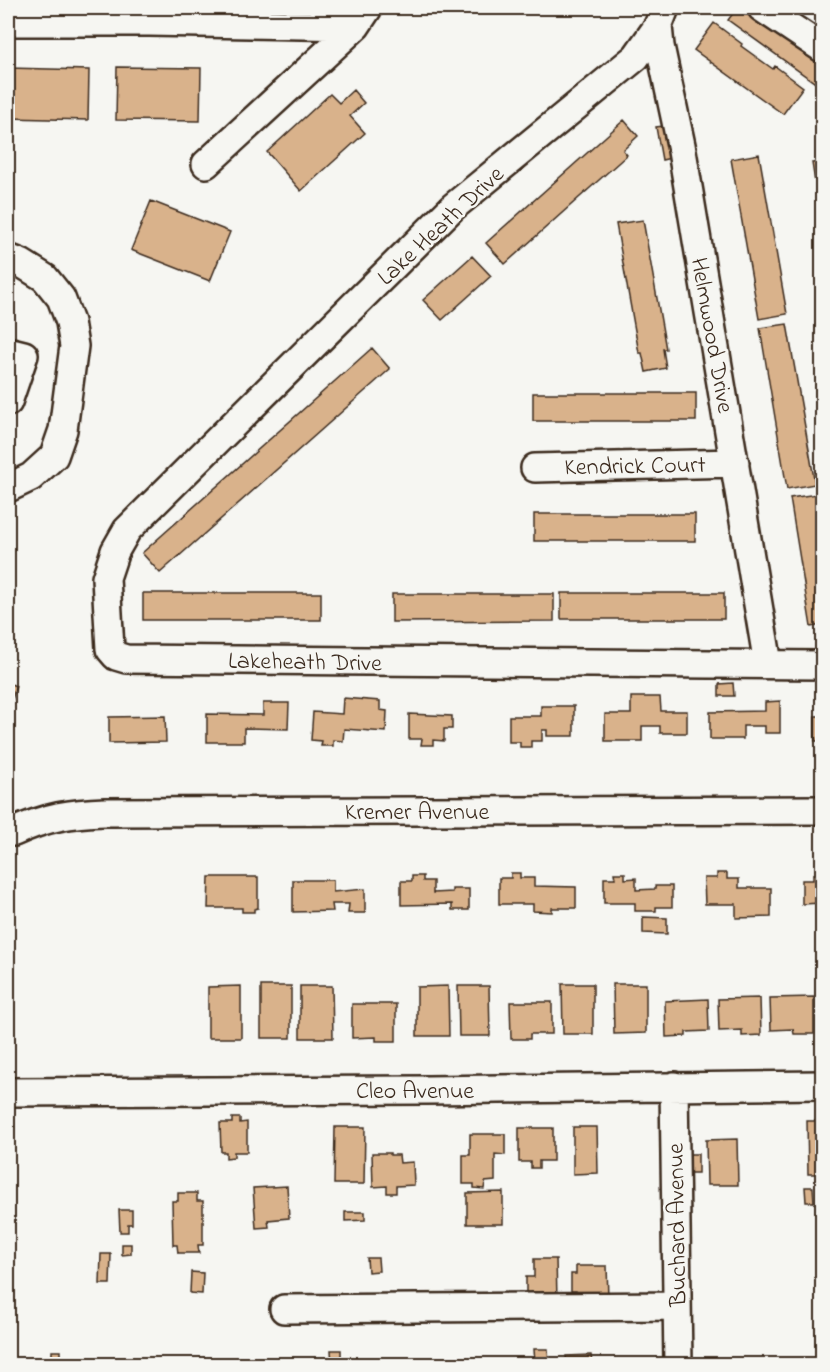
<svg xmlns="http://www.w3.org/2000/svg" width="830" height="1372" viewBox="0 0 830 1372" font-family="'Indie Flower',sans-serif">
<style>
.building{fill:#d9b28b;stroke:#3b2a1e;stroke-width:1.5}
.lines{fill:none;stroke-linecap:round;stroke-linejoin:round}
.minor-casing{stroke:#3b2a1e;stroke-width:32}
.minor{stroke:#f6f6f2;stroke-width:27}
.labels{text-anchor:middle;stroke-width:5;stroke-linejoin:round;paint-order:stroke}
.street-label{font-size:24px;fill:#3b2a1e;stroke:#f6f6f2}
</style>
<rect width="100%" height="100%" fill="#f6f6f2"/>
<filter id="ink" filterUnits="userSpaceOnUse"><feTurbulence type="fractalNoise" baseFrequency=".0167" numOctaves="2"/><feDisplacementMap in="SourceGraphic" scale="12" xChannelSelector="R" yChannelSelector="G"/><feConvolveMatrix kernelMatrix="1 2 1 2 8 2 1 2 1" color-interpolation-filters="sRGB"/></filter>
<g filter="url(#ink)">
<path class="building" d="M737,8H749L822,60L821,87L728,20Z
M714,23L742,44L741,46L773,69L775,66L803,87L783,114L694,50Z
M117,67L201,68L200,121L116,120Z
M8,68L89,70L88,120L8,118Z
M353,90L364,103L350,116L365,133L301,191L267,152L330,94L339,103Z
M624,120L638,136L623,150L627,155L505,264L486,243Z
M664,126L671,158L662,160L656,127Z
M759,154L787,314L759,319L731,159Z
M822,162V227L812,163Z
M151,201L230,232L210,281L131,250Z
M643,220L666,349H663L666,368L646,372L642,353H639L616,224Z
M472,256L491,276L442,320L423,300Z
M787,324L815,484L787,489L760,328Z
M372,348L390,369L160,573L142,553Z
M533,393H696V421H533Z
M817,494L822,529V625L811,627L790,498Z
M534,514H695V541H534Z
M143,593H321V620H143Z
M561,593H724V619H561Z
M392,594H554V621L392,622Z
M8,683L16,686L8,713Z
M733,683L734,696H719V684Z
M631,697H660L661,711H687V733H660V726H642V741H605V714H631Z
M343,698L380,701V710L387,711L386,732L344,729L343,741L333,740V746H321L322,741L311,740L313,712L342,714Z
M780,701V733H765V726H743V739H710V712L765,711V702Z
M263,703H289L288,729L244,728V742H207V714L263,715Z
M541,706H574V736H547V730H542V741H531V747H520V742H509V716H541Z
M409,714L452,716V729H444V741L433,740V745H421L422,739H409Z
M165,716L166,742L109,743V717Z
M815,716H822V741H815Z
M511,873H520V878H534V886L576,887V908H552V912L533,911V904H499V878H511Z
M614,873H625V879L636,878V890L655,889V886H672V907H656V911H635V903H604V878H615Z
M717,873H727V879H739V888H771V917L736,918V904H705L704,878H717Z
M813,874H822V903L802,904V880H813Z
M412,876H423V881H433V893L452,892V889H469V910H452V904L401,905V881H412Z
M209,877H258V908L254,909V912H242V908H208Z
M293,880H333V892L365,889V913H348L349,904H332L333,911L293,912Z
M643,917L667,918V934L643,933Z
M562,984H593V1034H563Z
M613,984H646V1033L614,1034Z
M241,986V1038H208V987Z
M261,986H291V1038H261Z
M300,986H332L333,1038H300Z
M448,986L449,1036H417V987Z
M458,986H489L490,1036H459Z
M814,997V1034H794L793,1029L771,1030L770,998Z
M760,998L761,1035L742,1036V1030L719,1031L718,999Z
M708,999L709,1031L686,1032V1036L666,1037L665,1001Z
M510,1002H552V1034H530V1039H511Z
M352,1004H396V1041H376V1037L352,1038Z
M232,1118H240V1123L247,1122V1152H234V1157L226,1158V1152H221L220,1123H232Z
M807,1121H820L821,1174H808Z
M335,1127H365L364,1184H334Z
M573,1127H597L598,1173L573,1174Z
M519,1128H553V1161H539V1168H531V1162H519Z
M470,1134H505V1155L495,1154V1181L485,1182L484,1189L474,1188V1184H463V1155H470Z
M737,1139L738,1185H707L706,1140Z
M372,1153H390V1155H399L400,1163L413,1162L414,1185L396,1186V1193H387V1186L373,1187Z
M689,1154H698V1173H689Z
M287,1186L289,1218L268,1220L269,1227L256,1228L253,1188Z
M805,1187H813L814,1202H806Z
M503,1192V1224H467V1193Z
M178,1193H197V1201H203V1245H198L199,1253H178L177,1245H173L172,1201H178Z
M119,1210H132V1224H128V1232H120Z
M345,1212H365V1220L345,1221Z
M122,1244H131V1254L122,1255Z
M101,1254H111L110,1284H100Z
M367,1258H378L379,1271L368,1272Z
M534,1259H556L557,1299H526V1277H534Z
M576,1266H607L608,1298H576V1291H571V1274H576Z
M191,1272L203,1273L202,1294L190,1293Z
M534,1349H548L549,1364H535Z
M331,1350H341V1362L356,1361V1364H332Z
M52,1351H61V1364H52Z
M591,1355L592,1364H567L566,1356Z"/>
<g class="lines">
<defs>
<path id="minor" d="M665,8L658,26L660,46L681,145L768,664
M762,8L822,48
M8,22H149L356,26
M658,26L636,57L453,207L127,530L115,551L106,578L110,649L116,656L126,659L822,665
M206,164L356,26L368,8
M8,258L21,263L45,278L61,298L70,322L74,346L63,430L54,456L31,477L8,488
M8,351L24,355L8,402
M535,468L735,463
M14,832C46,817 71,813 105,812L822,810
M674,1086L678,1364
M8,1092L428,1090L822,1085
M284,1309L677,1306"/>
</defs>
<use href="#minor" class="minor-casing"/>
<use href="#minor" class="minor"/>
</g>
</g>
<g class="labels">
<g class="street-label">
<text transform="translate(440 225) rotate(-43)" y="8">Lake Heath Drive</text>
<text transform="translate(713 335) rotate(80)" y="8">Helmwood Drive</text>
<text transform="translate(635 465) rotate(-1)" y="8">Kendrick Court</text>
<text transform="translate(305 661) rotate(1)" y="8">Lakeheath Drive</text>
<text x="417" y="819">Kremer Avenue</text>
<text x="415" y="1098">Cleo Avenue</text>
<text transform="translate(676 1225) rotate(-91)" y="8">Buchard Avenue</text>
</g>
</g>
<rect width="830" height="1372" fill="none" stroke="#f6f6f2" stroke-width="30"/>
<rect x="15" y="15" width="800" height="1342" fill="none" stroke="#3b2a1e" stroke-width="2" filter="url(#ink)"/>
</svg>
